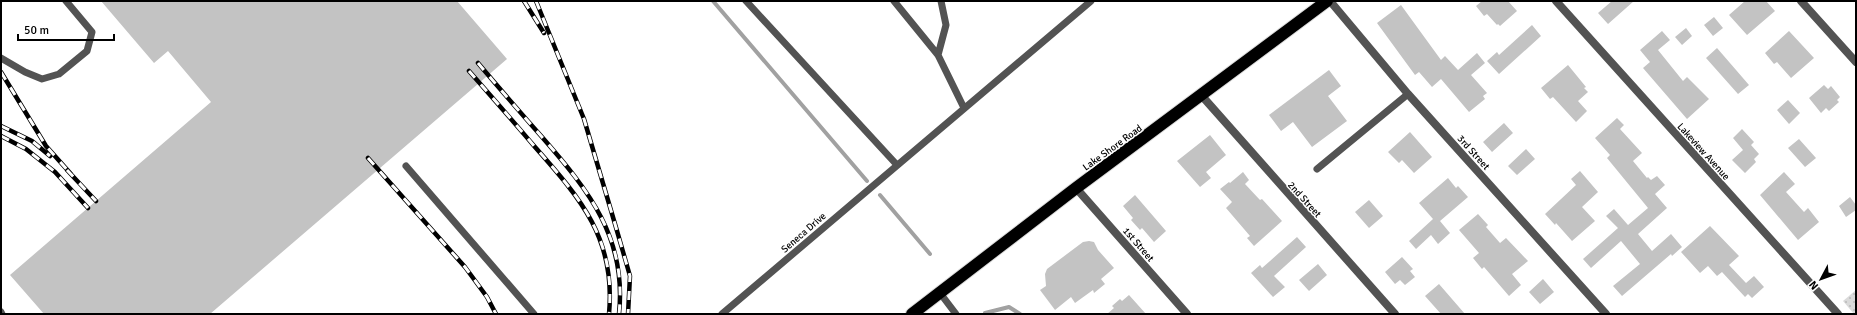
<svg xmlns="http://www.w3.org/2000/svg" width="1857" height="315" viewBox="0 0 1857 315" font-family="Signika,sans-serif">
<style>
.park{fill:url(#park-dots)}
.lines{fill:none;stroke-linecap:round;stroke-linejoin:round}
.stream{stroke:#a1a1a1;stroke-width:4}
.building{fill:#c3c3c3}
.highway-casing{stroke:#dbdbdb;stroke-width:14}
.lane{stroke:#535353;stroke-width:7}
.street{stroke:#535353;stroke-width:8}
.highway{stroke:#000;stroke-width:12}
.rail-casing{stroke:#000;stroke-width:4.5}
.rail{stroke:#fff;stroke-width:3;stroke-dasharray:9;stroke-linecap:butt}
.labels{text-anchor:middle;stroke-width:3;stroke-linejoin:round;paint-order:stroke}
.street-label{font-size:10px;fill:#000;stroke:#fff}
</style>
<defs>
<pattern id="park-dots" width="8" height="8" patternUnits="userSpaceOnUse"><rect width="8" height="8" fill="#dadada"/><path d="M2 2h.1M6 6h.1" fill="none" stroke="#b9b9b9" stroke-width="1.8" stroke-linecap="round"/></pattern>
</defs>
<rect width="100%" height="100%" fill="#fff"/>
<path class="park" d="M1856,290V314H1854L1843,301Z"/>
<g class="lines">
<path class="stream" d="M713,1L867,181
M880,195L930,254
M985,313L1009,307L1020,314"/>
</g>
<path class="building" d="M101,1H457L507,59L210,314H44L10,275L211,102L168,51L154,63Z
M1482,1H1508L1517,11L1500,26L1498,24L1497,25L1487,14L1484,16L1476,6Z
M1612,1H1634L1608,24L1598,13Z
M1745,1H1766L1775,11L1747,35L1729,15Z
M1401,5L1441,60L1445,56L1458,70L1477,53L1485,63L1471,75L1487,93L1483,96L1485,99L1469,112L1441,79L1432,87L1419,72L1415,75L1377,23Z
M1714,17L1723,28L1713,36L1704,25Z
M1532,25L1541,36L1499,74L1487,61L1497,52L1499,55Z
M1686,28L1692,36L1682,45L1675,37Z
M1662,31L1670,40L1658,50L1683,81L1687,77L1709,99L1687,119L1643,68L1650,62L1640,50Z
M1789,31L1814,58L1791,78L1777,62L1774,64L1765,53Z
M1717,48L1749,85L1738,94L1706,58Z
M1568,65L1586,87L1584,88L1588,92L1578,101L1587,111L1576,122L1553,97L1550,99L1541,88Z
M1329,70L1341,86L1328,96L1347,121L1312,147L1293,122L1281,131L1269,115Z
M1824,85L1828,89L1831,86L1840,97L1837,100L1839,102L1829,111L1826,108L1821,113L1809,98Z
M1788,100L1800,113L1789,124L1777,110Z
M1617,118L1624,125L1620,129L1642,153L1633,161L1647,178L1648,177L1651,180L1657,176L1665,185L1655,194L1667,208L1638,234L1652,251L1671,234L1682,247L1672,256L1671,254L1622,296L1613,286L1640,264L1621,241L1591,268L1583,259L1618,228L1606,216L1614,209L1628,225L1648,208L1607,158L1610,155L1595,138Z
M1504,123L1513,133L1492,152L1483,142Z
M1742,129L1754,142L1751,145L1759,154L1754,159L1756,162L1745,173L1732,160L1743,150L1733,138Z
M1410,132L1432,157L1414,173L1402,160L1399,163L1388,152Z
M1210,135L1226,155L1206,172L1211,178L1200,187L1177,161Z
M1799,139L1816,158L1805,167L1788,148Z
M1526,149L1535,159L1517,175L1508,166Z
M1580,171L1598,192L1582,207L1595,221L1572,241L1556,223L1555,225L1545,214L1576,185L1571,179Z
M1243,172L1249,180L1245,184L1260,200L1262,199L1282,221L1254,246L1247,238L1250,236L1226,208L1232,202L1220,189L1229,182L1230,183Z
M1784,172L1795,184L1786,192L1804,212L1808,208L1819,222L1798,240L1760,195Z
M1448,178L1456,188L1458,186L1468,197L1440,221L1450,233L1438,244L1431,235L1416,249L1409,241L1433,219L1419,203Z
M1135,195L1166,231L1154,242L1142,228L1140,230L1131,220L1133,218L1123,206Z
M1850,197L1856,205V210L1846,217L1839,206Z
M1369,200L1383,216L1369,228L1355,212Z
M1478,214L1488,225L1486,227L1500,243L1506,238L1528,261L1512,274L1521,285L1509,296L1484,267L1482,269L1473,258L1479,253L1459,230Z
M1710,226L1739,256L1729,265L1746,283L1754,276L1764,287L1752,298L1748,294L1745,297L1722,272L1717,276L1708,266L1700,273L1681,252Z
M1297,237L1306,247L1274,276L1285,287L1273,297L1251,273L1260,265L1262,268Z
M1089,241L1094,242L1098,250L1114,268L1101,279L1105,284L1094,293L1093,290L1075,303L1071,297L1055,310L1040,290L1046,286L1045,274L1047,269L1083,242Z
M1402,257L1413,269L1410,271L1415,277L1405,285L1400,280L1395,284L1385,272Z
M1318,264L1327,275L1309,291L1299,280Z
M1543,279L1554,292L1540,304L1529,292Z
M1439,284L1465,314H1441L1425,296Z
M1129,295L1146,314H1107L1114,308L1112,306L1120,299L1122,301Z"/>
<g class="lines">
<defs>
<path id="highway" d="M912,314L1076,188L1327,1"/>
</defs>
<use href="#highway" class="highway-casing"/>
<path class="lane" d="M746,1L897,165
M894,1L938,55L964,108
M938,55L946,25L941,1
M1,58L25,72L42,79L59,74L87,51L92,32L66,1
M406,166L534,314
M1317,169L1408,94
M940,293L956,314
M1,312L2,314
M722,314L1091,1"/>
<path class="street" d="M1330,1L1408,94L1606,314
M1556,1L1838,314
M1801,1L1856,62
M1202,96L1395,314
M1076,188L1187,314"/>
<use href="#highway" class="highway"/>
<defs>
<path id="rail" d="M524,1L544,33
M536,1L584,119L615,224L630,276L628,314
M478,63C499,88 520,112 542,137C589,191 627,238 619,314
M469,71C491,96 513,121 535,147C581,199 616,239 609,314
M1,72L46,146L71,174
M1,126L32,141L50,156
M1,136L26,149L55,172L88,208
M368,158L465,267L487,297L496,314
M67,170L96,201"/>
</defs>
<use href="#rail" class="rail-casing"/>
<use href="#rail" class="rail"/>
</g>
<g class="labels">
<g class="street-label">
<text transform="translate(1112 147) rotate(-36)" y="4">Lake Shore Road</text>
<text transform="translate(1704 151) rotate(48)" y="4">Lakeview Avenue</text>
<text transform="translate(1474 152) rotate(48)" y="4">3rd Street</text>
<text transform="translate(1305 199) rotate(48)" y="4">2nd Street</text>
<text transform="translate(803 232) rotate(-41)" y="4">Seneca Drive</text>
<text transform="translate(1139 244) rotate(49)" y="4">1st Street</text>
</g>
</g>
<rect width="1857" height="315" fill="none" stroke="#000000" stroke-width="4"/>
<g transform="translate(1821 279) rotate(229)" stroke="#ffffff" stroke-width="3" paint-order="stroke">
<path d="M0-3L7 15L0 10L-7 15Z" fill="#000000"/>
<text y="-6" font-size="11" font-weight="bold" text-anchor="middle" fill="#000000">N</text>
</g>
<path d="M18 34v6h96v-6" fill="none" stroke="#000000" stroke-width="2"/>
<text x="24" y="34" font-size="12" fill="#000000" stroke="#ffffff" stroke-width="3" paint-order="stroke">50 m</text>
</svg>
